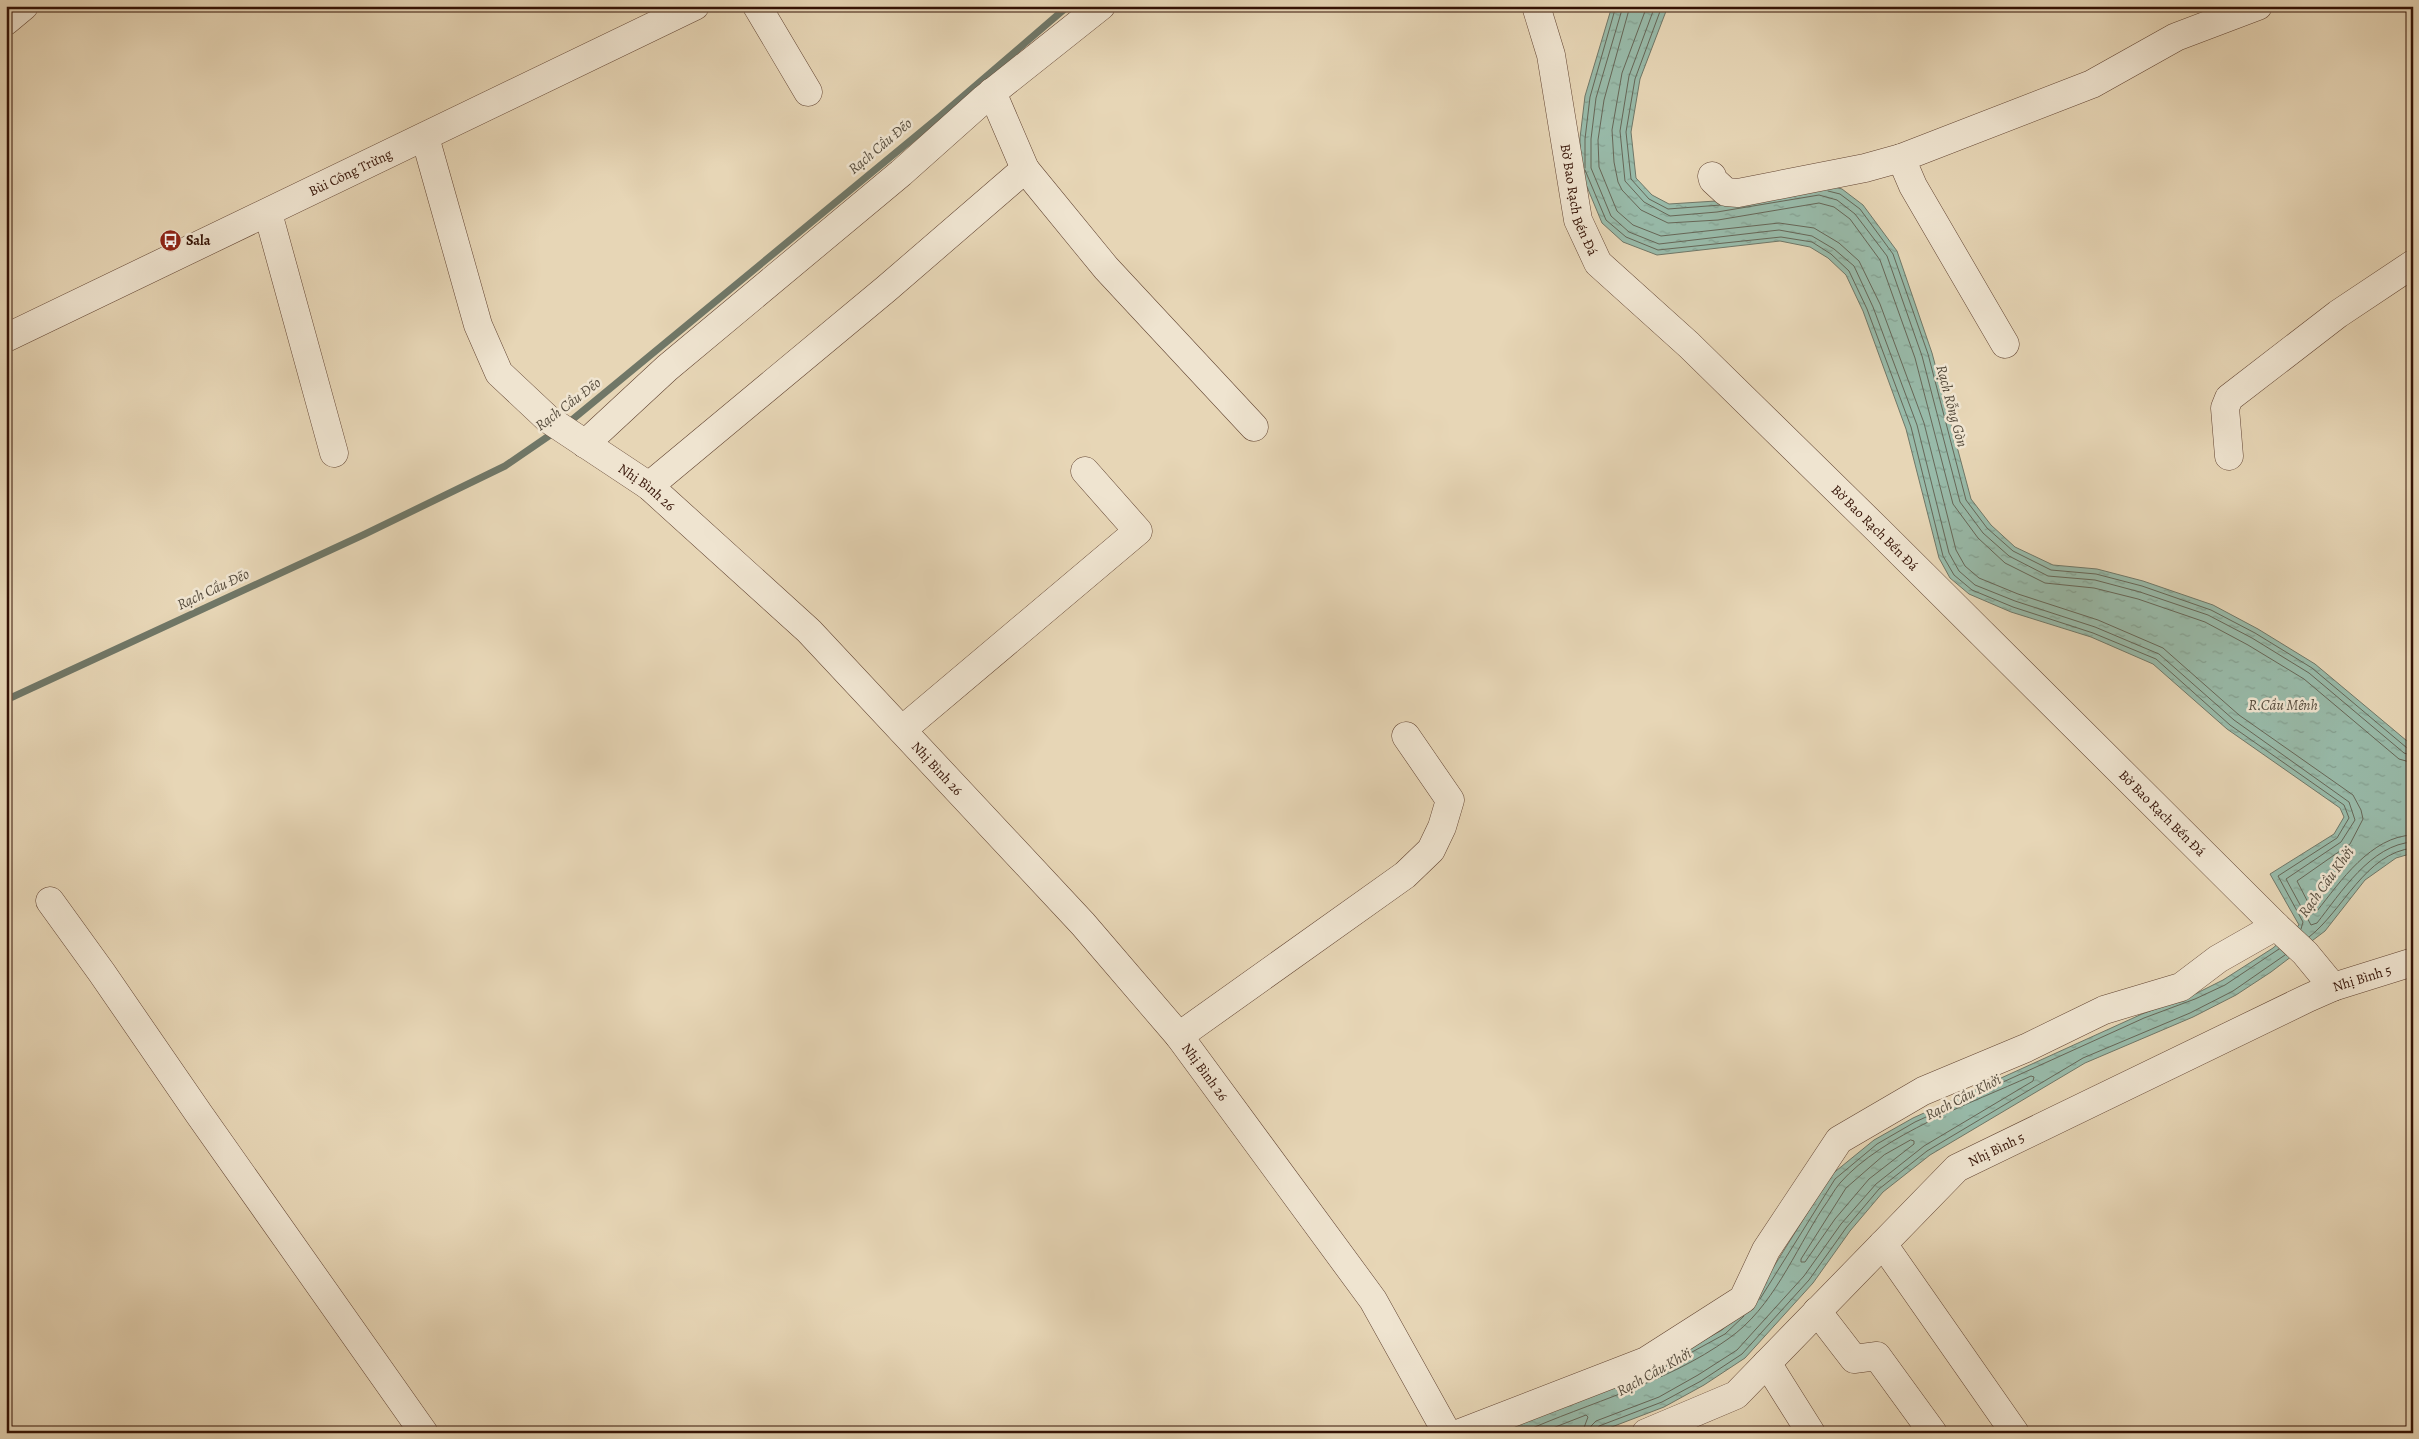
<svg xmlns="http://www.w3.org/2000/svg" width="2419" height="1439" viewBox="0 0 2419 1439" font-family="Alegreya,serif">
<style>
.water{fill:url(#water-ripples);stroke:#707767}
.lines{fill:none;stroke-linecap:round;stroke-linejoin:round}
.shore{stroke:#666657;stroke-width:1}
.stream{stroke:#707767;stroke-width:7}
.minor-casing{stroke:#614331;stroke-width:29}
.minor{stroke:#efe4d0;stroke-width:28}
.labels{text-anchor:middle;stroke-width:5;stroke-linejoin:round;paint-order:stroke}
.street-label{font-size:14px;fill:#341205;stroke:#efe4d0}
.poi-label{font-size:14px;font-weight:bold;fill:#341205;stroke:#efe4d0;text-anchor:start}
.water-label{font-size:15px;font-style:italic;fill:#574d3e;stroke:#efe4d0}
</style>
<defs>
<pattern id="water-ripples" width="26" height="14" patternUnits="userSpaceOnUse" patternTransform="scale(1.25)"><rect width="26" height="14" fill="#98baa9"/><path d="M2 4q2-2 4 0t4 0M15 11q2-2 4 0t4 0" fill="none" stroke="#849f90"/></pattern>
</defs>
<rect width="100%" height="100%" fill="#e7d6b6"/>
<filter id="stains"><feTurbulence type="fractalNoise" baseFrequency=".004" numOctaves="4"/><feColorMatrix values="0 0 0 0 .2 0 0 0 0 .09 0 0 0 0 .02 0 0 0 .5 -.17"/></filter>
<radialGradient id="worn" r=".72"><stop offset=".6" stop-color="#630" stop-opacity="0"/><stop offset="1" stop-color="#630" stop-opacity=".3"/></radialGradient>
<path class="water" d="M1612,6H1668L1640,79L1631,132L1636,178L1652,195L1669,204L1716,201L1820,183L1842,189L1863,205L1897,251L1932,353L1971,499L1991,525L2015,547L2053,565L2097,569L2143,581L2213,605L2258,629L2315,664L2413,746V853L2396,858L2365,880L2325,931L2271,972L2236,995L2193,1017L2085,1063L1930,1155L1883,1192L1850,1231L1813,1283L1745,1358L1704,1385L1664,1407L1596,1433H1494L1663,1363L1722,1330L1751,1303L1831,1175L1874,1140L1913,1118L2142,1014L2193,995L2223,980L2273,948L2299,925L2270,874L2334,834L2344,817L2340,808L2227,729L2153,664L2091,637L2011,612L1969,594L1950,578L1939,558L1906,429L1863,311L1846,275L1828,258L1810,247L1780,241L1657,255L1623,242L1602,223L1580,170V138L1585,96Z"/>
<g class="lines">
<path class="shore" d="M1623,6L1596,98L1591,139V168L1611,216L1629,232L1659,244L1779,230L1812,236L1834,249L1854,266L1873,307L1917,425L1949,553L1959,571L1975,585L2015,601L2095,627L2159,654L2234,720L2349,802L2355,820L2341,842L2286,879L2311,925L2317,923C2340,894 2371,844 2413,842
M1630,6L1604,100L1598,140L1599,167L1617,211L1633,225L1661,236L1779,223L1814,228L1839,243L1859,261L1880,304L1924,423L1956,550L1965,566L1979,578L2018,594L2098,620L2163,648L2239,715L2353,795L2361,810L2363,819L2350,844L2297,881L2313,912L2317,911C2340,882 2371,836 2413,835
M1647,6L1622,73L1612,130L1614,162L1618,182L1622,190L1641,210L1668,223L1718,220L1819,203L1834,207L1850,219L1880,260L1915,358L1953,504L1978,538L2005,563L2045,583L2094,588L2138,599L2205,622L2248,645L2304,679L2399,759L2413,763
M1655,6L1629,76L1620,131L1625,181L1644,202L1670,216L1717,212L1819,195L1837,200L1855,214L1887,256L1922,356L1960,502L1983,533L2009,556L2048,576L2095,580L2140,592L2208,615L2252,638L2309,673L2404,753L2413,756
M1662,6L1635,79L1626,132L1631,179L1649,199L1668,209L1721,205
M1585,168V139L1590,97L1616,6
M1585,170L1606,220L1626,237L1658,250L1781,237L1812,242L1831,254L1849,271L1867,309L1911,427L1943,556L1954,575L1972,590L2013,607L2093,633L2156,659L2230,725L2344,805L2349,818L2337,838L2278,876L2303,922L2301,929
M1828,191L1840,194L1860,209L1893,254L1928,354L1966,500L1987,528L2013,551L2051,570L2096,574L2142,586L2211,610L2255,633L2312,668L2407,748L2413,750
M2309,937C2343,911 2365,853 2413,848
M1911,1140L1914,1141V1144L1869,1179L1835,1219L1805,1262H1801V1259L1846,1188L1884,1155Z
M1760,1299L1835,1179L1877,1144L1915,1122L2144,1018L2195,999L2225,985L2279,949
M1661,1369L1725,1334L1744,1316
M1521,1433C1590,1402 1667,1383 1728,1339C1773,1308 1794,1252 1823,1208C1829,1200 1834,1190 1840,1183C1883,1134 1972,1103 2031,1076L2034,1077L2033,1081L1924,1146L1876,1184L1841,1224L1804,1276L1737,1350L1698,1375L1659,1397L1596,1421L1591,1426L1590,1433
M1540,1433L1586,1415L1588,1417L1582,1433
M1596,1433L1599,1426L1662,1402L1701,1381L1742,1354L1809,1280L1846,1228L1879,1189L1927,1151L2083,1058L2190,1013L2233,991L2285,955"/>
<path class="stream" d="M567,424L939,117L1068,6
M6,700L363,535L505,466L556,431"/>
<defs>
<g id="minor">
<path d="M757,6L808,92"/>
<path id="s1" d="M1536,6L1551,55L1578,220L1598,263L1689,345L1880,532L2276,926L2305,953L2333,987"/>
<path d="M6,21L24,6"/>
<path d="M992,92L1025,169L1106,268L1254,427"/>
<path id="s2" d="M425,137L478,325L499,373L548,419L649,486L809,631L1083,924L1179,1036L1373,1300L1447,1433"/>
<path d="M1712,176L1713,180L1726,192L1738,193L1865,168L1901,158"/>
<path d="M268,213L334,453"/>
<path id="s3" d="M6,338L695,6"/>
<path d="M2005,344L1913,186L1901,158L2092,84L2176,37L2258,6"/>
<path d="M585,444L667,368L901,173L984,99L1101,6"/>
<path d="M2229,456L2225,408L2229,398L2338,314L2413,264"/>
<path d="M649,486L886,289L1025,169"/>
<path d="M902,730L1138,531L1085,471"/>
<path d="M50,901L102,973L199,1114L424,1433"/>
<path d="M1179,1036L1405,875L1431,850L1442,827L1450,800L1406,736"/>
<path d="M1883,1244L2015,1433"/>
<path d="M1817,1311L1854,1359L1877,1356L1933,1433"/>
<path d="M1767,1363L1811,1433"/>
<path d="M1460,1433L1646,1361L1743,1299L1766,1250L1839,1140L1923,1091L2026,1048L2104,1010L2181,987L2218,959L2276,926"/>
<path id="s4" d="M1646,1433L1736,1395L1957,1168L2308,998L2333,987L2413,962"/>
</g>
</defs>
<use href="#minor" class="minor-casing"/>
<use href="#minor" class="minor"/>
</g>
<defs>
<symbol id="bus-disc" viewBox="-11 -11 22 22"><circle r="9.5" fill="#8f2418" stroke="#efe4d0"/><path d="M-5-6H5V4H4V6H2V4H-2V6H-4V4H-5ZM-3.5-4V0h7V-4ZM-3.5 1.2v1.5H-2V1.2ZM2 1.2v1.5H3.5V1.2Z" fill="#fff"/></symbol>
</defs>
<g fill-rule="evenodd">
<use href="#bus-disc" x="158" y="228" width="25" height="25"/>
</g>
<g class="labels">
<g class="street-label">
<text dy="5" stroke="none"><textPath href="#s3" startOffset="382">Bùi Công Trừng</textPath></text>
<text dy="5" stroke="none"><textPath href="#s1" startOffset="199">Bờ Bao Rạch Bến Đá</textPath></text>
<text dy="5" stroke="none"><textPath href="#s2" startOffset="435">Nhị Bình 26</textPath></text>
<text dy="5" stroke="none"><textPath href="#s1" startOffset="649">Bờ Bao Rạch Bến Đá</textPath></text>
<text dy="5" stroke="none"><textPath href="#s2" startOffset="840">Nhị Bình 26</textPath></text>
<text dy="5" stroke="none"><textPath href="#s1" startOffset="1054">Bờ Bao Rạch Bến Đá</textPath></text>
<text dy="5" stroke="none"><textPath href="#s4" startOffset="862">Nhị Bình 5</textPath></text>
<text dy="5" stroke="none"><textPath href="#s2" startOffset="1245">Nhị Bình 26</textPath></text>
<text dy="5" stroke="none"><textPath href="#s4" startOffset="458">Nhị Bình 5</textPath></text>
</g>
<g class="poi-label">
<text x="186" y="245">Sala</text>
</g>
<g class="water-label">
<text transform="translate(880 146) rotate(-40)" y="5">Rạch Cầu Đẽo</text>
<text transform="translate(568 404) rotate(-37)" y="5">Rạch Cầu Đẽo</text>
<text transform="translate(1952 406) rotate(75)" y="5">Rạch Rỗng Gòn</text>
<text transform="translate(213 589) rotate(-25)" y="5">Rạch Cầu Đẽo</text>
<text x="2283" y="710">R.Cầu Mênh</text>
<text transform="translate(2326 882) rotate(-54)" y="5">Rạch Cầu Khởi</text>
<text transform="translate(1963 1097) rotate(-27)" y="5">Rạch Cầu Khởi</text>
<text transform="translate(1654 1372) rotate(-29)" y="5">Rạch Cầu Khởi</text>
</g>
</g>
<rect width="2419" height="1439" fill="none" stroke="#e7d6b6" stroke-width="25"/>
<rect x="8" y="8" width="2404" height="1424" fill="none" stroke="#341205" stroke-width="2.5"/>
<rect x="12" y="12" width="2394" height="1414" fill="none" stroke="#341205"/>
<rect width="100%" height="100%" filter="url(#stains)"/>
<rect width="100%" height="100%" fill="url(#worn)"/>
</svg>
